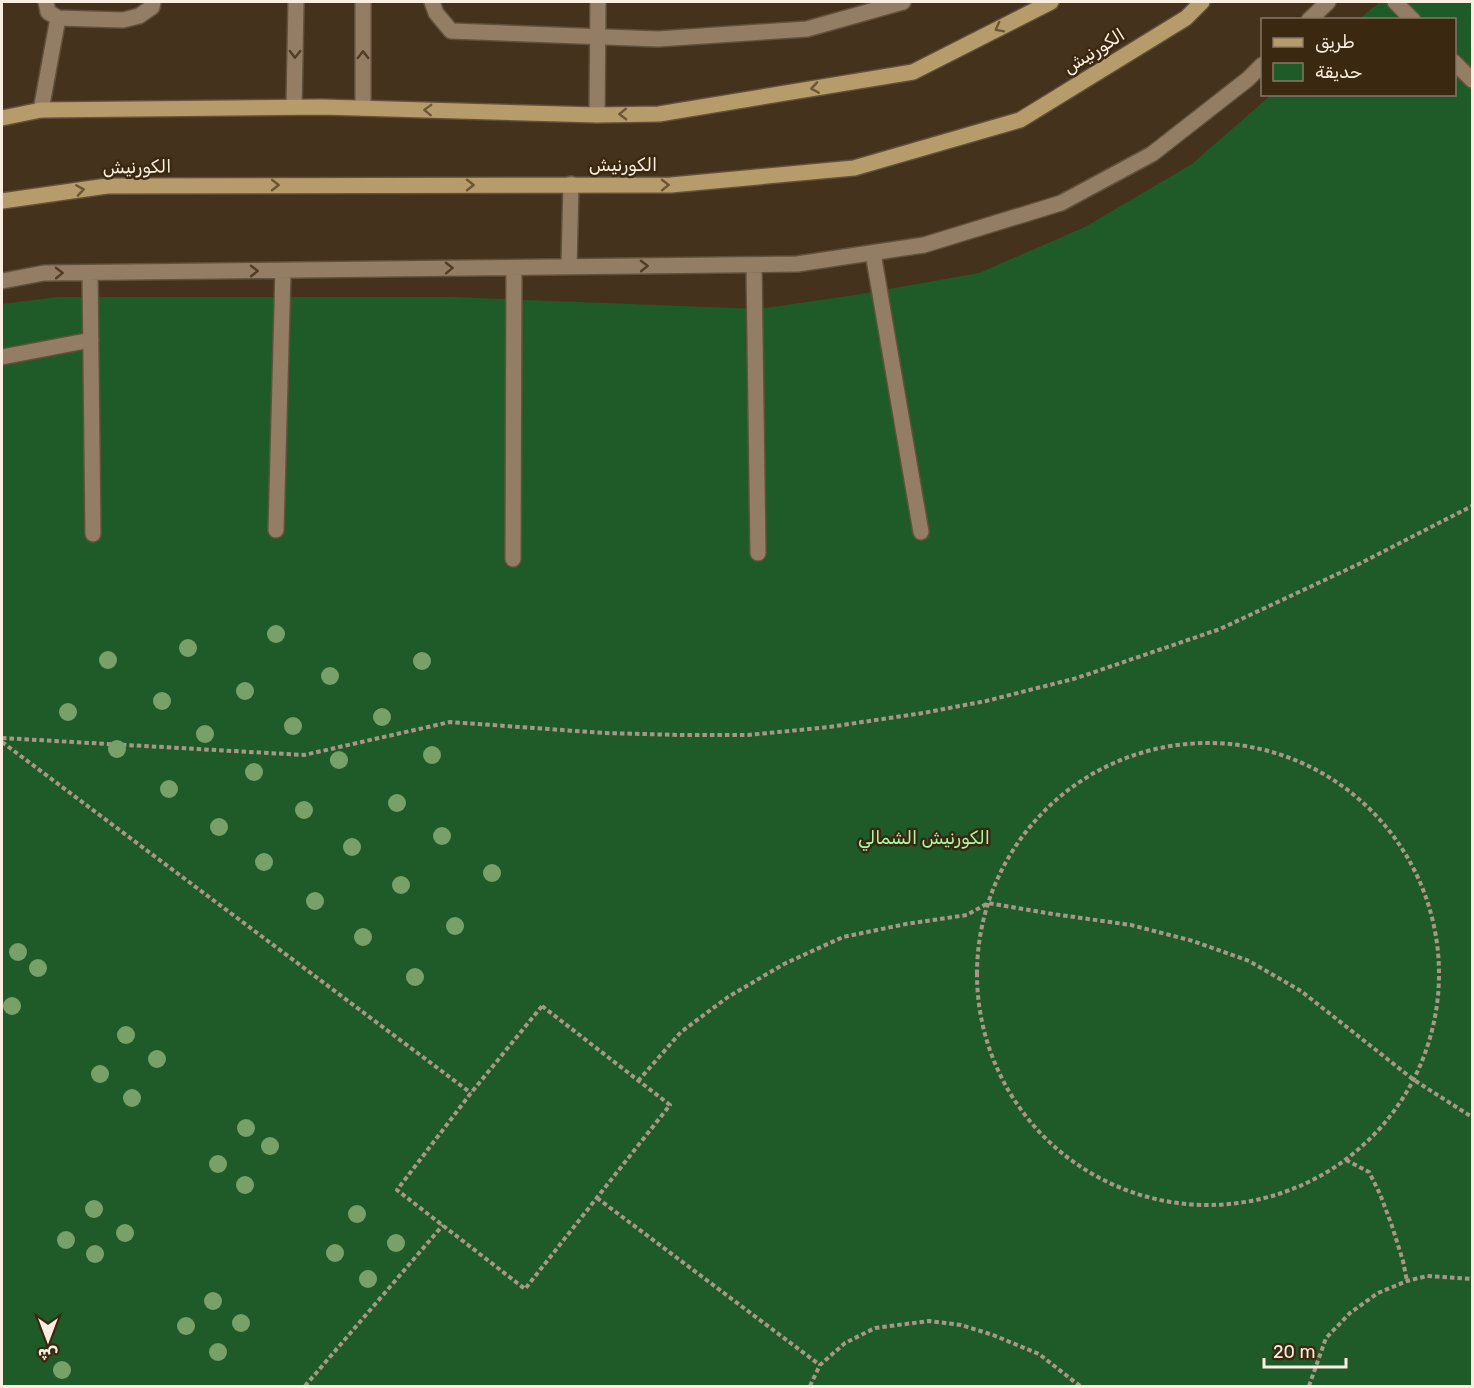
<svg xmlns="http://www.w3.org/2000/svg" width="1474" height="1388" viewBox="0 0 1474 1388" font-family="Rubik,'Noto Sans Arabic',sans-serif">
<style>
.green{fill:#1f5b28}
.lines{fill:none;stroke-linecap:round;stroke-linejoin:round}
.minor-casing{stroke:#61513c;stroke-width:18}
.major-casing{stroke:#61513c;stroke-width:18}
.path{stroke:#a79886;stroke-width:4;stroke-dasharray:4.5 3;stroke-linecap:butt}
.minor{stroke:#937d64;stroke-width:15}
.major{stroke:#b69c6a;stroke-width:15}
.tree{fill:#78a16a}
.oneway{stroke:#6c5635}
.oneway2{stroke:#513d26}
.labels{text-anchor:middle;stroke-width:5;stroke-linejoin:round;paint-order:stroke}
.street-label{font-size:18px;fill:#faeee0;stroke:#3b2811}
.park-label{font-size:18px;fill:#a1fba9;stroke:#3b2811}
</style>
<rect width="100%" height="100%" fill="#45321c"/>
<path class="green" d="M1380,2H1472V1386H2V304L58,297H453L758,309L855,295L979,273L1085,227L1192,164L1271,95L1454,94V20L1359,19Z"/>
<g class="lines">
<defs>
<path id="minor" d="M46,2L48,12L58,18L123,20L139,16L152,7L153,2
M432,2L436,13L451,31L658,39L807,29L903,2
M1395,2L1413,20
M1309,20L1328,2
M1454,62L1472,80
M294,107L296,2
M363,108V2
M41,110L58,18
M597,115L598,2
M873,253L921,532
M754,265L758,553
M569,267L571,184
M90,273L93,534
M2,281L44,273L797,264L924,245L1061,203L1152,154L1248,79L1262,65
M2,357L91,340
M276,530L283,271
M513,559L514,268"/>
<path id="major" d="M2,118L41,110L322,107L597,115L659,114L913,72L1051,2
M2,201L107,186L671,185L854,168L1020,120L1186,18L1202,2"/>
</defs>
<use href="#minor" class="minor-casing"/>
<use href="#major" class="major-casing"/>
<path class="path" d="M2,738L304,755L450,722L604,733L681,735H748L829,727L923,713L986,701L1077,678L1220,629L1361,563L1472,506
M2,742L471,1093
M977 974a231 231 0 1 1 462 0a231 231 0 1 1-462 0Z
M542,1006L670,1105L525,1289L397,1190L471,1093Z
M638,1081L681,1032L728,997L784,964L843,937L906,924L967,915L988,903L1053,914L1131,925L1193,941L1249,961L1301,991L1414,1080L1472,1117
M1346,1160L1369,1172L1380,1194L1392,1226L1403,1261L1407,1281
M597,1198L820,1365
M305,1386L443,1225
M810,1386L820,1365L845,1343L875,1328L929,1321L961,1325L993,1335L1039,1354L1080,1386
M1309,1386L1326,1338L1350,1313L1378,1293L1407,1281L1427,1276L1472,1279"/>
<use href="#minor" class="minor"/>
<use href="#major" class="major"/>
</g>
<g class="tree">
<circle cx="276" cy="634" r="9"/>
<circle cx="188" cy="648" r="9"/>
<circle cx="108" cy="660" r="9"/>
<circle cx="422" cy="661" r="9"/>
<circle cx="330" cy="676" r="9"/>
<circle cx="245" cy="691" r="9"/>
<circle cx="162" cy="701" r="9"/>
<circle cx="68" cy="712" r="9"/>
<circle cx="382" cy="717" r="9"/>
<circle cx="293" cy="726" r="9"/>
<circle cx="205" cy="734" r="9"/>
<circle cx="117" cy="749" r="9"/>
<circle cx="432" cy="755" r="9"/>
<circle cx="339" cy="760" r="9"/>
<circle cx="254" cy="772" r="9"/>
<circle cx="169" cy="789" r="9"/>
<circle cx="397" cy="803" r="9"/>
<circle cx="304" cy="810" r="9"/>
<circle cx="219" cy="827" r="9"/>
<circle cx="442" cy="836" r="9"/>
<circle cx="352" cy="847" r="9"/>
<circle cx="264" cy="862" r="9"/>
<circle cx="492" cy="873" r="9"/>
<circle cx="401" cy="885" r="9"/>
<circle cx="315" cy="901" r="9"/>
<circle cx="455" cy="926" r="9"/>
<circle cx="363" cy="937" r="9"/>
<circle cx="18" cy="952" r="9"/>
<circle cx="38" cy="968" r="9"/>
<circle cx="415" cy="977" r="9"/>
<circle cx="12" cy="1006" r="9"/>
<circle cx="126" cy="1035" r="9"/>
<circle cx="157" cy="1059" r="9"/>
<circle cx="100" cy="1074" r="9"/>
<circle cx="132" cy="1098" r="9"/>
<circle cx="246" cy="1128" r="9"/>
<circle cx="270" cy="1146" r="9"/>
<circle cx="218" cy="1164" r="9"/>
<circle cx="245" cy="1185" r="9"/>
<circle cx="94" cy="1209" r="9"/>
<circle cx="357" cy="1214" r="9"/>
<circle cx="125" cy="1233" r="9"/>
<circle cx="66" cy="1240" r="9"/>
<circle cx="396" cy="1243" r="9"/>
<circle cx="335" cy="1253" r="9"/>
<circle cx="95" cy="1254" r="9"/>
<circle cx="368" cy="1279" r="9"/>
<circle cx="213" cy="1301" r="9"/>
<circle cx="241" cy="1323" r="9"/>
<circle cx="186" cy="1326" r="9"/>
<circle cx="218" cy="1352" r="9"/>
<circle cx="62" cy="1370" r="9"/>
</g>
<defs><path id="oneway-chevron" d="M-2-3.5L2.5 0L-2 3.5" fill="none" stroke-width="1.6" stroke-linecap="round" stroke-linejoin="round" transform="scale(1.5)"/></defs>
<g class="oneway">
<use href="#oneway-chevron" transform="translate(999 28) rotate(153)"/>
<use href="#oneway-chevron" transform="translate(815 88) rotate(171)"/>
<use href="#oneway-chevron" transform="translate(428 110) rotate(-178)"/>
<use href="#oneway-chevron" transform="translate(623 114) rotate(179)"/>
<use href="#oneway-chevron" transform="translate(275 185)"/>
<use href="#oneway-chevron" transform="translate(470 185)"/>
<use href="#oneway-chevron" transform="translate(665 185) rotate(-1)"/>
<use href="#oneway-chevron" transform="translate(80 190) rotate(-9)"/>
</g>
<g class="oneway2">
<use href="#oneway-chevron" transform="translate(295 54) rotate(91)"/>
<use href="#oneway-chevron" transform="translate(363 55) rotate(-90)"/>
<use href="#oneway-chevron" transform="translate(644 266) rotate(-1)"/>
<use href="#oneway-chevron" transform="translate(449 268) rotate(-1)"/>
<use href="#oneway-chevron" transform="translate(254 271) rotate(-1)"/>
<use href="#oneway-chevron" transform="translate(59 273) rotate(-1)"/>
</g>
<g class="labels">
<g class="street-label">
<text transform="translate(1094 51) rotate(-32)" y="6">الكورنيش</text>
<text x="623" y="171">الكورنيش</text>
<text transform="translate(137 167) rotate(-1)" y="6">الكورنيش</text>
</g>
<g class="park-label">
<text x="924" y="844">الكورنيش الشمالي</text>
</g>
</g>
<rect width="1474" height="1388" fill="none" stroke="#faeee0" stroke-width="6"/>
<rect x="1261" y="18" width="195" height="78" fill="#3b2811" stroke="#877764" stroke-width="1.5"/>
<rect x="1273" y="38" width="30" height="9" fill="#b69c6a" stroke="#877764" stroke-width="1.5"/>
<text x="1315" y="48" font-size="18" fill="#faeee0">طريق</text>
<rect x="1273" y="63" width="30" height="18" fill="#1f5b28" stroke="#877764" stroke-width="1.5"/>
<text x="1315" y="78" font-size="18" fill="#faeee0">حديقة</text>
<g transform="translate(48 1340) rotate(180)" stroke="#3b2811" stroke-width="4.5" paint-order="stroke">
<path d="M0-4.5L10 22L0 15L-10 22Z" fill="#faeee0"/>
<text y="-9" font-size="16" font-weight="bold" text-anchor="middle" fill="#faeee0">ش</text>
</g>
<path d="M1264 1358v9h82v-9" fill="none" stroke="#faeee0" stroke-width="3"/>
<text x="1273" y="1358" font-size="18" fill="#faeee0" stroke="#3b2811" stroke-width="4.5" paint-order="stroke">20 m</text>
</svg>
